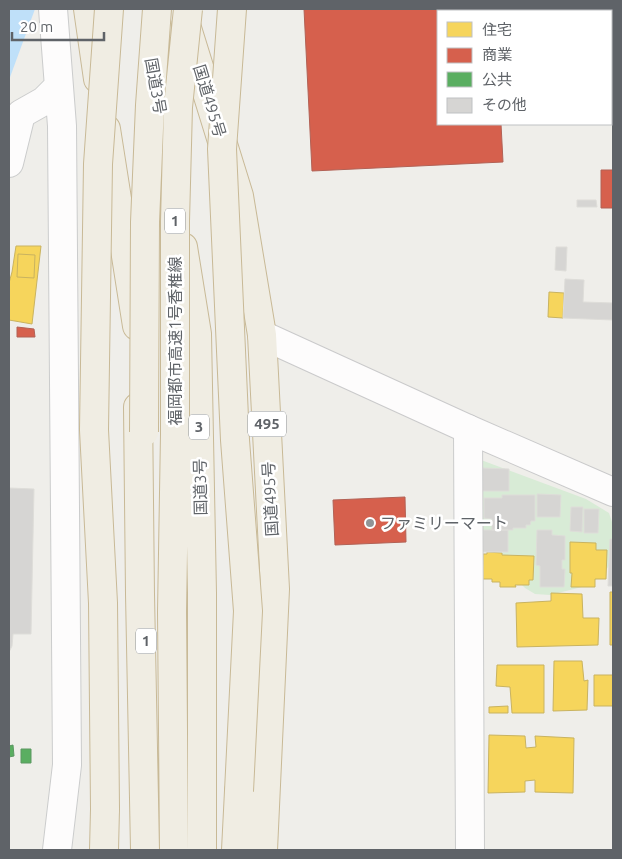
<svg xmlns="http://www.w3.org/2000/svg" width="622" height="859" viewBox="0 0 622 859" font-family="Ubuntu,'Noto Sans JP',sans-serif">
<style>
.green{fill:#d8ebd6}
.water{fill:#bfe0f9}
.homes{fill:#f6d55c;stroke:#c9b360}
.shops{fill:#d6604d;stroke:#b26155}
.public{fill:#5aae61;stroke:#5c9863}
.building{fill:#d6d5d3;stroke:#deddd9}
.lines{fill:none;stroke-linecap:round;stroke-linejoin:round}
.street-casing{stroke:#cbcccc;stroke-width:30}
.secondary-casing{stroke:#cacacb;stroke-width:30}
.highway-casing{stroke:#c8b996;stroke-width:30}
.street{stroke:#fdfcfc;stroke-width:28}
.secondary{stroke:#fdfcfc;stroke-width:28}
.highway{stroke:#f0ede3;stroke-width:28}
.highway-bridge-casing{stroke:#c8b996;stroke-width:30;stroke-linecap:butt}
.highway-bridge{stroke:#f0ede3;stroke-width:28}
.poi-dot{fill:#919496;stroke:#fff;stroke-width:2}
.labels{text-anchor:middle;stroke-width:5;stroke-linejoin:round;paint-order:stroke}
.shield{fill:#fff;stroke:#8f9295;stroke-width:1}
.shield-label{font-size:15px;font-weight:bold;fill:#5f6368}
.street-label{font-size:16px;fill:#5f6368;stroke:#fff}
.poi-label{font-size:16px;fill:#5f6368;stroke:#fff;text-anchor:start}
</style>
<rect width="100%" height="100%" fill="#efeeea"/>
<path class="green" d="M473,457L586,499L609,513L613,525V560L601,577L582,587L550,595L535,594L525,588L470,533Z"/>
<path class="water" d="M9,9H35L9,80Z"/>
<path class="homes" d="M586,9H613V40H611V11H586Z
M611,54H613V122H611Z
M16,246H41L32,324L9,320V283L12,272Z
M18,254L35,255L34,278L17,277Z
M549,292L564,293L563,318L548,317Z
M570,542L596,543V550H607L606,579H595V587H571L572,573H570Z
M487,552L502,553V555L534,556L533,580H529V585H515L516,587H500V582H492V579H482L483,554H487Z
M610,592H613V645H610Z
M551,593L582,594L583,618H599L598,645L517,647L516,603L551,601Z
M554,661H582L584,681L588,680L587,710L553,711Z
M497,665H544V713H512L510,687L496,686Z
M594,675H613V706H594Z
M508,706V713H489V707Z
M489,735L525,736L526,748L536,747L535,736L574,738L573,793L535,792V780L525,781V792L488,793Z"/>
<path class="shops" d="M304,9H496V11H438V124H501L503,162L312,171Z
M601,170H613V208H601Z
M17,327L34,329L35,337H17Z
M405,497L406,542L335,545L333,500Z"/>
<path class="public" d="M13,745L14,756L9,757V746Z
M21,749H31V763H21Z"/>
<path class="building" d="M577,200H596L597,207H577Z
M556,247H567L566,271L555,270Z
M565,279L584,280L583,302L613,303V320L563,318Z
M482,468L509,469V491H482Z
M9,488L34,489L31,634H13L12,646L9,652Z
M537,494L561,495L560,517H537Z
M502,495H535V521H531L530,525H526V528H513V530H492V519L484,518V498H502Z
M571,507H583L582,532L570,531Z
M584,509H599L598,533H584Z
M483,530H508V552H482Z
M537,530H552V535L565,536V560H562V569H565L564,587H540V566L536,565Z
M610,539H613V586H608Z"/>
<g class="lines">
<defs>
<path id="street" d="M53,9L62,126L67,765L57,850
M9,163L21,114L44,101L58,87
M468,429L470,850"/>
<path id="secondary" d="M262,335L468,429L613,492"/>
<path id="highway" d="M88,9L98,79
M186,25L239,196L262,335L275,589L263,850
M106,129L137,326
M183,247L197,334L202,593V850
M138,407L140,594L145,850
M104,850L105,809
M174,850L172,612L175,434
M236,850L239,791"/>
</defs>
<use href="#street" class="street-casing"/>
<use href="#secondary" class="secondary-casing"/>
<use href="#highway" class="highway-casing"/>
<use href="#street" class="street"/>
<use href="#secondary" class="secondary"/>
<use href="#highway" class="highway"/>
<defs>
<path id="highway-bridge" d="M232,9L222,149L235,440L248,611L239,791
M144,432L145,222L150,105L157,9
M175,434V221L178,107L188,9
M105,809L103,603L94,430L98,164L109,9"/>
</defs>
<use href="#highway-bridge" class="highway-bridge-casing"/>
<use href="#highway-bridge" class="highway-bridge"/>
</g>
<circle class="poi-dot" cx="370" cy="523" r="5"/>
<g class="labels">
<g class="shield">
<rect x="165" y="208.5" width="20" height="25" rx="4"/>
<rect x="248" y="411.5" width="38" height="25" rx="4"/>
<rect x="189" y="414.5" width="20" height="25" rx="4"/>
<rect x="136" y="628.5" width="20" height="25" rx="4"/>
</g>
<g class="shield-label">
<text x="175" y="226">1</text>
<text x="267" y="429">495</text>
<text x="199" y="432">3</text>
<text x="146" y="646">1</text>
</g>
<g class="street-label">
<text transform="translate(156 86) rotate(80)" y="6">国道3号</text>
<text transform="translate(210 101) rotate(73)" y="6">国道495号</text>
<text transform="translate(175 341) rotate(-90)" y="6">福岡都市高速1号香椎線</text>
<text transform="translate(200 487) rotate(-91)" y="6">国道3号</text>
<text transform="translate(270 499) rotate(-93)" y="6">国道495号</text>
</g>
<g class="poi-label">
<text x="380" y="529">ファミリーマート</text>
</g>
</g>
<rect width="622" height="859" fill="none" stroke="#5f6368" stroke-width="20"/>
<rect x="437" y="10" width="175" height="115" fill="#ffffff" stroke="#bfc1c3"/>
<rect x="447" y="22" width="25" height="15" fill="#f6d55c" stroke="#bfc1c3"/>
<text x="482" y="35" font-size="15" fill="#5f6368">住宅</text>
<rect x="447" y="48" width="25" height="15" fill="#d6604d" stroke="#bfc1c3"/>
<text x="482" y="60" font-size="15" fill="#5f6368">商業</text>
<rect x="447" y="72" width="25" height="15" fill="#5aae61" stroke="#bfc1c3"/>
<text x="482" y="85" font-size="15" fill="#5f6368">公共</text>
<rect x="447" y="98" width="25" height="15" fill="#d6d5d3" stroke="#bfc1c3"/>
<text x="482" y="110" font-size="15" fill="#5f6368">その他</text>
<path d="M12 32v8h92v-8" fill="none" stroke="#5f6368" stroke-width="2.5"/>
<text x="20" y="32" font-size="15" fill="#5f6368" stroke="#ffffff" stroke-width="4" paint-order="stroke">20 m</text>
</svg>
